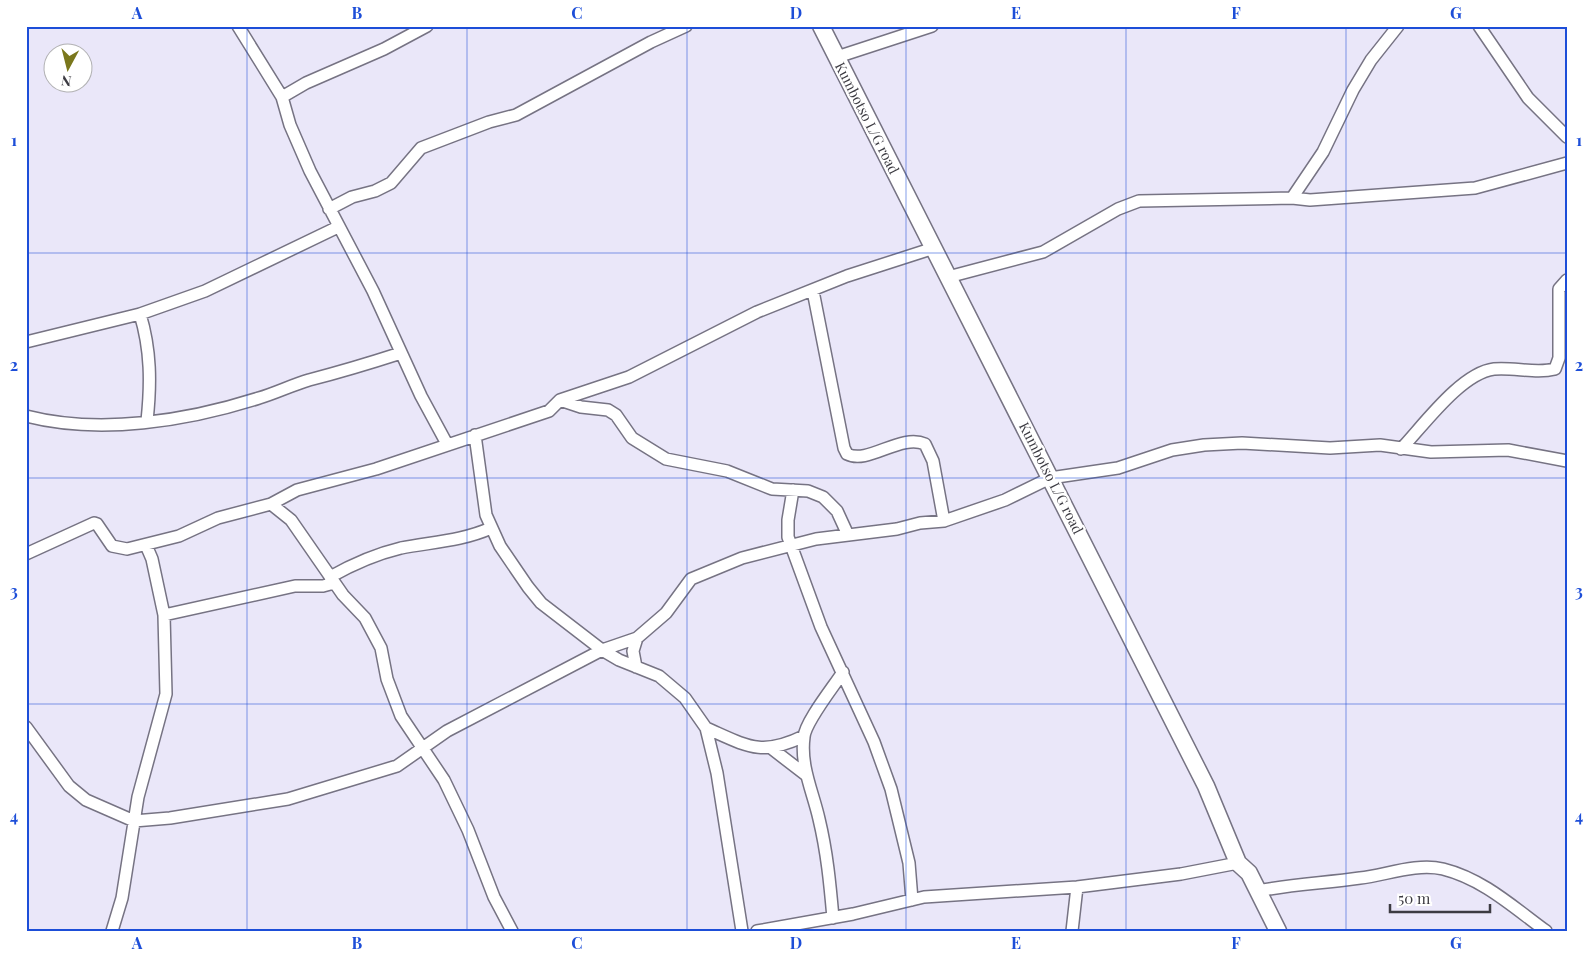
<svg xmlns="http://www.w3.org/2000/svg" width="1593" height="957" viewBox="0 0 1593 957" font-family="'Playfair Display',serif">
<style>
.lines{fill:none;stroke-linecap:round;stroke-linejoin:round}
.minor-casing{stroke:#767383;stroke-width:14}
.secondary-casing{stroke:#767383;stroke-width:19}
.minor{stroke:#fff;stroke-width:11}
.secondary{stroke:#fff;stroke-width:16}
.grid{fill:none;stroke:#1d4ed8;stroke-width:1;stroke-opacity:0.55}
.labels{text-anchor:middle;stroke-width:4.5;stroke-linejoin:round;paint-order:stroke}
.street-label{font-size:14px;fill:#3c3b42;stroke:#fff}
.neatline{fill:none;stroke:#1d4ed8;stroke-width:2}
.grid-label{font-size:16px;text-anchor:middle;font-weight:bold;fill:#1d4ed8}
</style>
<rect width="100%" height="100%" fill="#eae7f9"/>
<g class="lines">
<defs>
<path id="minor" d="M238,26L282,97L290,125L310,171L373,291L421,396L447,444
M1479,26L1528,98L1567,137
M837,57L932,26
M282,97L306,83L384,49L427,26
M1292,198L1310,200L1475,188L1567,163
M329,209L352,197L375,191L391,183L421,148L489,122L516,115L651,42L686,26
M948,277L1043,252L1118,209L1139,201L1292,198L1323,152L1353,90L1371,60L1398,26
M813,291L844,448L847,454C868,465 901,433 925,444L933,461L944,521
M140,314C151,350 151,384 147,421
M26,342L140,314L205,291L338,227
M560,400L581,407L608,410L616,415L632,438L666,459L727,471L772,489L808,491L823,497L837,511L848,535
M26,416C100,435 187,421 259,398C276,393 292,385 309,380C340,372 370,363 401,353
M475,435L486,515L500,546L528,587L541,603L602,650L619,660L659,676L685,698L706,728L717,773L742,931
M1401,449C1423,426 1461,373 1494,369C1514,367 1536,374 1555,369L1559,358V289L1567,280
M793,490L788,520V537L821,627L874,742L891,789L909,863L912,900
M271,504L291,520L343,595L365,618L381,648L387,679L401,716L444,780L468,830L494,897L512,931
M26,554L94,523L97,524L112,546L127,549L179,536L218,518L271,504L297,490L376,469L549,411L560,400L629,377L757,312L847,276L934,248
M330,577C353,564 376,554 401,548C432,542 462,541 491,528
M164,615L295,586H323L334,583
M636,667L633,651L637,638
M26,727L69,786L86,800L134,821L170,818L288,799L397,766L447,731L602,650L637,638L666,613L691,579L742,558L816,539L897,529L920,523L944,521L1005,500L1050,478L1118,468L1172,450L1204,445L1242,443L1330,448L1380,445L1431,452L1508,450L1567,461
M706,728C747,746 761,757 804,736
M771,748L806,775
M1258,891C1292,884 1326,883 1360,878C1386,875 1416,863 1443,869C1483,879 1513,907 1546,931
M833,918C830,884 827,852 819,819C813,792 800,766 804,737C805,722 834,686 843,672
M112,931L122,898L138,797L166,694L164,615L152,559L146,545
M757,931L853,914L924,897L1077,887L1181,874L1238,863
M1072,931L1077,887"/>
<path id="secondary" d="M821,26L1206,786L1238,863L1249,873L1278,931"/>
</defs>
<use href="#minor" class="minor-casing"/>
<use href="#secondary" class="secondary-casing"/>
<use href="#minor" class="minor"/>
<use href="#secondary" class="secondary"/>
</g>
<path class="grid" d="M247,26V931M467,26V931M687,26V931M906,26V931M1126,26V931M1346,26V931M26,253H1567M26,478H1567M26,704H1567"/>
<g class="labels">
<g class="street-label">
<text transform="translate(867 118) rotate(63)" y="5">Kumbotso L/G road</text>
<text transform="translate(1051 478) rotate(63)" y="5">Kumbotso L/G road</text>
</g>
</g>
<rect width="1593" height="957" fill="none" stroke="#ffffff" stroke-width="55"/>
<g transform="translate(68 68) rotate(187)"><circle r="24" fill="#ffffff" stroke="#b1b1b3"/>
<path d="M0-4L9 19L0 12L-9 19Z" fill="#7a771c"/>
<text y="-8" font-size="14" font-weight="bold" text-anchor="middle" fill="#3c3b42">N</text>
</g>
<path d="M1390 904v8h100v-8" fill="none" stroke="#3c3b42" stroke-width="2.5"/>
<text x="1398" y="904" font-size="15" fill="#3c3b42" stroke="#ffffff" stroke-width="4" paint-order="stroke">50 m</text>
<rect x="28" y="28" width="1538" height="902" class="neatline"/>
<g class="grid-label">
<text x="137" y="19">A</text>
<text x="357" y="19">B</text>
<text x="577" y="19">C</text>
<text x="796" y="19">D</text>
<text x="1016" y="19">E</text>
<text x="1236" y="19">F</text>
<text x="1456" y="19">G</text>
<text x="14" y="146">1</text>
<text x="1579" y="146">1</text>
<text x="14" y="371">2</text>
<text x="1579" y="371">2</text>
<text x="14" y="597">3</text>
<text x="1579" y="597">3</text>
<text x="14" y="822">4</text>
<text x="1579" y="822">4</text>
<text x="137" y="949">A</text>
<text x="357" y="949">B</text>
<text x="577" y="949">C</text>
<text x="796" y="949">D</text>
<text x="1016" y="949">E</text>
<text x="1236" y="949">F</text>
<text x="1456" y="949">G</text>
</g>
</svg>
